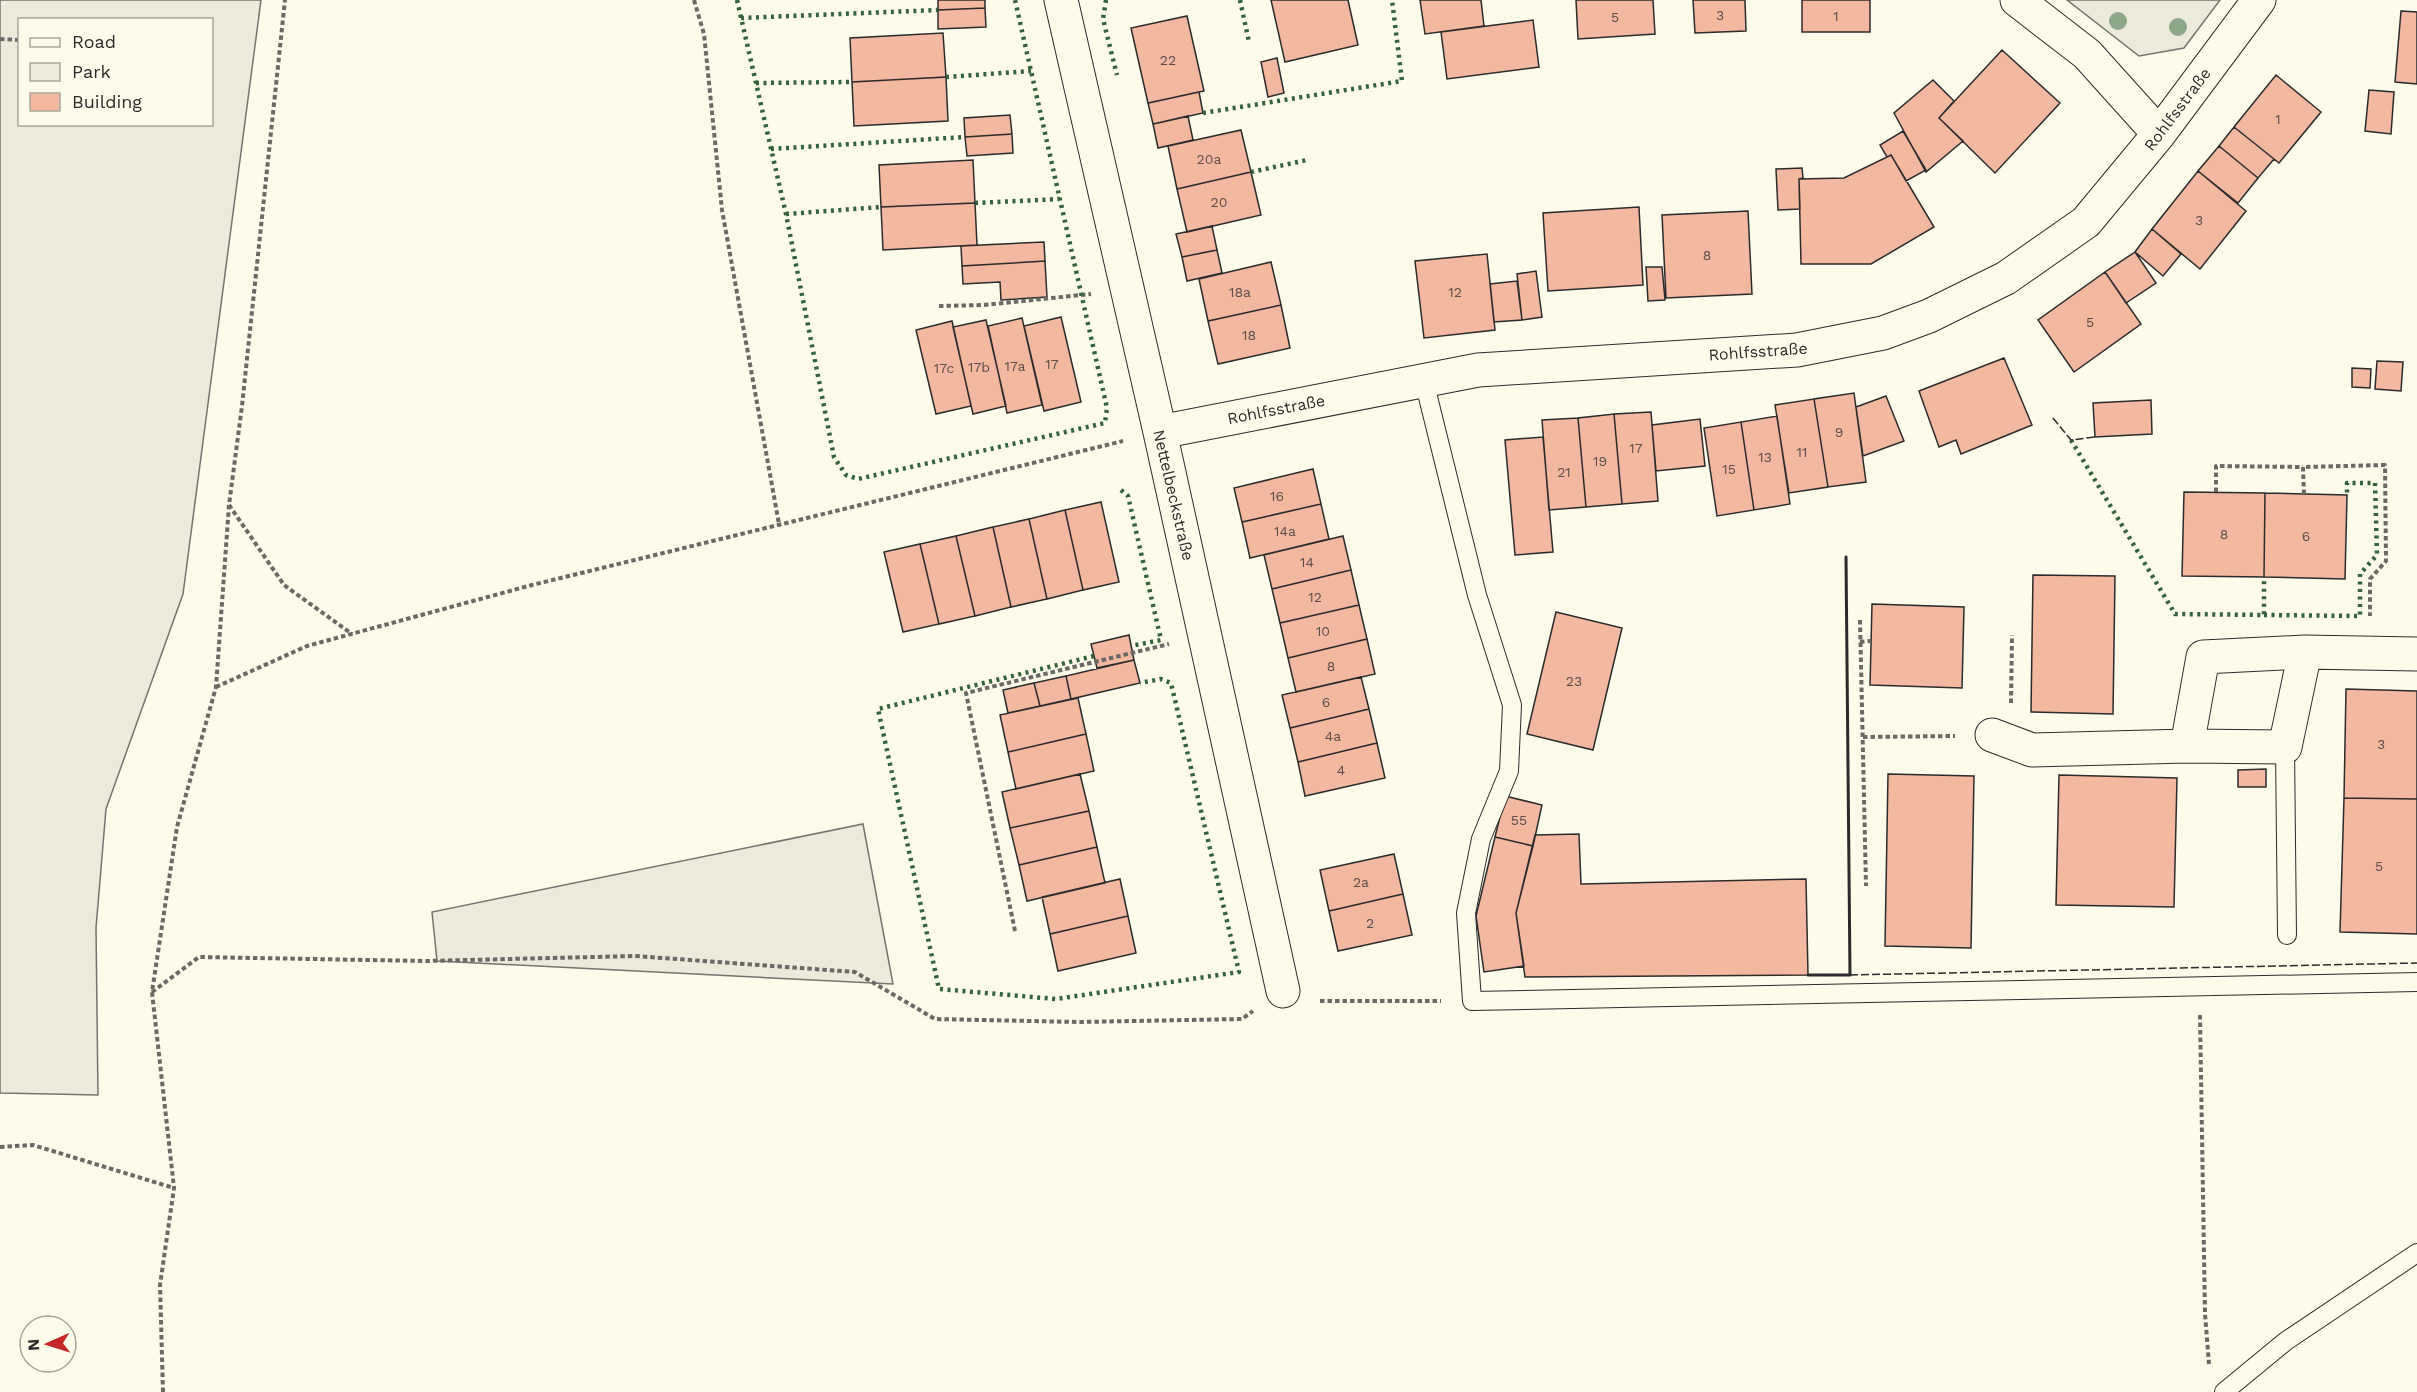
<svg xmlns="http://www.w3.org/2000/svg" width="2417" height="1392" viewBox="0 0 2417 1392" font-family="'Work Sans',sans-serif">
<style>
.green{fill:#ecebdb;stroke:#74746e;stroke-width:1.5;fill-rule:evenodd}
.building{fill:#f2b8a0;stroke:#2b2b2b;stroke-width:1.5}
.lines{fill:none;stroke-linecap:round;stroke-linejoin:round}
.lane-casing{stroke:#2b2b2b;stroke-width:20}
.street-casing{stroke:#2b2b2b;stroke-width:35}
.path{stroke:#6a6964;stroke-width:4;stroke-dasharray:4.5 3;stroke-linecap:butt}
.lane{stroke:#fdfbea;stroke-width:18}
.street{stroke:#fdfbea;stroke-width:33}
.hedge{stroke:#34623c;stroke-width:4.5;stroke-dasharray:3 4.5;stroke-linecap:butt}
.fence{stroke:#2b2b2b;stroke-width:1.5;stroke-dasharray:8 3;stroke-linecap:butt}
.wall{stroke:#2b2b2b;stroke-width:3}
.tree{fill:#8ea78a}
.labels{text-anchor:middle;stroke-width:4.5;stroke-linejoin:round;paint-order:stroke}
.number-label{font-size:14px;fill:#5d4e48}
.street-label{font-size:16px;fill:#2b2b2b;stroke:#fdfbea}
</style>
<rect width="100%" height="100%" fill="#fdfbea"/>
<path class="green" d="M0,0H261L183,594L106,809L96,928L98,1095L0,1093ZM20,20H212V124H20Z
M2067,0H2220L2184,48L2139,56Z
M863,824L893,984L437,961L432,912Z"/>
<path class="building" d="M938,0H985V8L938,10Z
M1271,0H1348L1358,45L1285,62Z
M1420,0H1481L1484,26L1425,34Z
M1576,0H1653L1655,34L1578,39Z
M1693,0H1745L1746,31L1695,33Z
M1802,0H1870V32H1802Z
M985,8L986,27L938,29V10Z
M2401,11L2417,12V84L2395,82Z
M1187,16L1204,91L1148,103L1131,28Z
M1533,20L1539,67L1447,79L1441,32Z
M943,33L946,77L852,82L850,38Z
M2002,50L2060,103L1995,173L1939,118Z
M1277,58L1284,93L1268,97L1261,62Z
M2276,75L2321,112L2279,163L2234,127Z
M946,77L948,121L854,126L852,82Z
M1933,80L1954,101L1939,118L1963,141L1926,172L1894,113Z
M2369,90L2394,92L2391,134L2365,131Z
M1199,92L1203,113L1153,124L1148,103Z
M1010,115L1012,134L965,137L964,118Z
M1188,116L1193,140L1158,148L1153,124Z
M2234,127L2274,159L2258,178L2219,146Z
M1241,130L1251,172L1177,189L1168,146Z
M1903,131L1926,170L1906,181L1891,155L1887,157L1880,145Z
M1012,134L1013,153L967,156L965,137Z
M2219,146L2258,178L2238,203L2198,171Z
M1891,155L1934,227L1871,264H1801L1799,179L1844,178Z
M973,160L975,203L881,207L879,165Z
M1802,168L1803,178L1799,179L1800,209L1778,210L1776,169Z
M2198,171L2246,211L2200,269L2152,229Z
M1251,172L1261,215L1187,232L1177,189Z
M975,203L977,245L883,250L881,207Z
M1639,207L1643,285L1548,291L1543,213Z
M1748,211L1752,294L1666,298L1662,215Z
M1212,226L1217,250L1182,257L1176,234Z
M2152,229L2181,254L2163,276L2135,252Z
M1044,242L1045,261L962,266L961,246Z
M1217,250L1222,273L1187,281L1182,257Z
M2135,252L2156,283L2126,303L2105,272Z
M1487,254L1495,330L1424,338L1415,261Z
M1045,261L1047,297L1001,300L1000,282L963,284L962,266Z
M1271,262L1281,305L1208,321L1199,279Z
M1646,267H1662L1665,300L1648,301Z
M1536,271L1542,317L1522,320L1517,274Z
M2105,272L2141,324L2074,372L2038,320Z
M1517,281L1522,320L1494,322L1490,284Z
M1281,305L1290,348L1218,364L1208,321Z
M1061,317L1081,402L1044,411L1024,326Z
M1022,318L1042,405L1007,413L988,326Z
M986,320L1006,406L973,414L953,327Z
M952,321L971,406L936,414L916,330Z
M2004,358L2032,425L1961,454L1956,440L1939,447L1919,391Z
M2377,361L2403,362L2401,391L2375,389Z
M2352,368L2371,369L2370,388L2352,387Z
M1854,393L1866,482L1828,487L1814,399Z
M1886,396L1904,441L1863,456L1856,407Z
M1814,399L1828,487L1789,493L1775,405Z
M2151,400L2152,434L2095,437L2093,403Z
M1651,412L1658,501L1622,504L1614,414Z
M1614,414L1622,504L1586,507L1578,418Z
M1777,416L1790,504L1754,510L1741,422Z
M1578,418L1586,507L1549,510L1542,420Z
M1700,419L1705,466L1656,471L1652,425Z
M1741,422L1754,510L1717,516L1704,428Z
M1543,437L1553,552L1515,555L1505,440Z
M1313,469L1321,504L1242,522L1234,488Z
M2184,492L2265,493L2264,577L2182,576Z
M2265,493L2347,495L2345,579L2264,577Z
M1101,502L1119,582L1083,590L1065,510Z
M1321,504L1329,539L1250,558L1242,522Z
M1065,510L1083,590L1047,599L1029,519Z
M1029,519L1047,599L1011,607L993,527Z
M993,527L1011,607L975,616L956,536Z
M956,536L975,616L939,624L920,544Z
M1343,536L1351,570L1272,589L1264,555Z
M920,544L939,624L903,632L884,552Z
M1351,570L1359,605L1280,623L1272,589Z
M2033,575L2115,576L2113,714L2031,712Z
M1872,604L1964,607L1962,688L1870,685Z
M1359,605L1367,639L1288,658L1280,623Z
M1556,612L1622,628L1593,750L1527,734Z
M1129,635L1134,660L1097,668L1091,644Z
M1367,639L1375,674L1296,692L1288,658Z
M1134,660L1140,683L1071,699L1066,676Z
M1066,676L1071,699L1040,706L1034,683Z
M1361,677L1369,709L1290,728L1282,695Z
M1034,683L1040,706L1008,713L1003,690Z
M2346,689L2417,691V799L2344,798Z
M1078,698L1086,734L1008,752L1000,715Z
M1369,709L1377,743L1298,762L1290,728Z
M1086,734L1094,771L1016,789L1008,752Z
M1377,743L1385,778L1305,796L1298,762Z
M2266,769V787H2238V770Z
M1080,774L1089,811L1010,828L1002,792Z
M1888,774L1974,776L1971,948L1885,946Z
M2059,775L2177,778L2174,907L2056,905Z
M1505,796L1542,805L1533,846L1495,837Z
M2344,798L2417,799V934L2340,932Z
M1089,811L1097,847L1019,865L1010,828Z
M1579,834L1581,884L1806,879L1808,975L1525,977L1516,913L1535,835Z
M1495,837L1533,846L1516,913L1524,966L1484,972L1476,916Z
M1097,847L1105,883L1027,901L1019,865Z
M1394,854L1403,894L1329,911L1320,870Z
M1120,879L1128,916L1050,934L1042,897Z
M1403,894L1412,935L1338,951L1329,911Z
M1128,916L1136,953L1058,971L1050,934Z"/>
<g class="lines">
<defs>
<path id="lane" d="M1424,381L1477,595L1512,705L1509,771L1481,839L1466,913L1472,1001L2417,982
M2285,747L2287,935
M2224,1392L2286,1341L2417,1253"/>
<path id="street" d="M1061,0L1160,432L1283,991
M2017,0L2087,54L2159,134
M1160,432L1478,370L1797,350L1883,333L1929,316L2006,278L2086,222L2159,134L2259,0
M1992,735L2032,750L2187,746L2203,657L2305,652
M2187,746L2285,747L2305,652L2417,654"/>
</defs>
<use href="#lane" class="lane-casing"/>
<use href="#street" class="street-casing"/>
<path class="path" d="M694,0L704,34L722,210L779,524
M0,39L20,40
M939,306L984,305L1091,294
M2216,492V466L2303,467
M2304,494L2303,467L2385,465L2386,561L2370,579V616
M229,505L284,585L352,634
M1860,620L1866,886
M1860,642L1871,641
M216,687L307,646L532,585L1123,441
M2011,703L2012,635
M1863,737L1955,736
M1015,931L966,693L1169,644
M152,992L199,957L425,961L635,956L855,972L935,1019L1079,1022L1242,1019L1253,1011
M1320,1001H1441
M2200,1015L2205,1314L2209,1364
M0,1147L33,1145L174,1188
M163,1392L160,1285L174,1188L152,992L177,827L216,687L229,505L242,406L285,0"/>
<use href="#lane" class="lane"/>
<use href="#street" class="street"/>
<path class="hedge" d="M737,0L786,214L834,457L846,475L858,479L1105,423L1107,408L1015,0
M1106,0L1103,19L1117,75
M1240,0L1249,42
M741,18L938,10
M946,77L1031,71
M756,83L852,82
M1203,113L1402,81L1392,0
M771,149L965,137
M1251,172L1307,160
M975,203L1060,199
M786,214L881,207
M2071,440L2175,614L2264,615V577
M1121,490L1128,496L1161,640L1131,646
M2264,615L2360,616V574L2377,555L2375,483H2347V495
M1094,656L878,709L939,989L1056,999L1239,972L1171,683L1161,679L1140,683"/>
<path class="fence" d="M2053,418L2071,440L2095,437
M1850,975L2417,963"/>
<path class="wall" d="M1808,975H1850L1846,557"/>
</g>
<g class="tree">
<circle cx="2118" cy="21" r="9"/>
<circle cx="2178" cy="27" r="9"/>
</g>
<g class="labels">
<g class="number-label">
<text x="1720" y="20">3</text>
<text x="1836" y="21">1</text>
<text x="1615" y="22">5</text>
<text x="1168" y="65">22</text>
<text x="2278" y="124">1</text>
<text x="1209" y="164">20a</text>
<text x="1219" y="207">20</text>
<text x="2199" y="225">3</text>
<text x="1707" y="260">8</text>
<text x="1240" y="297">18a</text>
<text x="1455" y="297">12</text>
<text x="2090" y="327">5</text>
<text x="1249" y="340">18</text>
<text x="1052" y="369">17</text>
<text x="1015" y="371">17a</text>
<text x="979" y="372">17b</text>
<text x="944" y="373">17c</text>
<text x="1839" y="437">9</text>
<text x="1636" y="453">17</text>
<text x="1802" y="457">11</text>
<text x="1765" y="462">13</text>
<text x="1600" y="466">19</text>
<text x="1729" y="474">15</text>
<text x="1564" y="477">21</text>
<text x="1277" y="501">16</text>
<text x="1285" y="536">14a</text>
<text x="2224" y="539">8</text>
<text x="2306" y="541">6</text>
<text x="1307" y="567">14</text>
<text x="1315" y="602">12</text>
<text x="1323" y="636">10</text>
<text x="1331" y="671">8</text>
<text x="1574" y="686">23</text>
<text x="1326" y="707">6</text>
<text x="1333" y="741">4a</text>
<text x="2381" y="749">3</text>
<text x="1341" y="775">4</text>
<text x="1519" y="825">55</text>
<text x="2379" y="871">5</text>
<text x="1361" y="887">2a</text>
<text x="1370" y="928">2</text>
</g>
<g class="street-label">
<text transform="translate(2177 109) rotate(-53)" y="6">Rohlfsstraße</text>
<text transform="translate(1758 351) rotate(-4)" y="6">Rohlfsstraße</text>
<text transform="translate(1276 409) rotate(-11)" y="6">Rohlfsstraße</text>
<text transform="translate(1174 495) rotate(77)" y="6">Nettelbeckstraße</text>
</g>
</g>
<rect x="18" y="18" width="195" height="108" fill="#fdfbea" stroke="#a9a89e" stroke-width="1.5"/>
<rect x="30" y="38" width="30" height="9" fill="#fdfbea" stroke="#a9a89e" stroke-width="1.5"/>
<text x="72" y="48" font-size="18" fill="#2b2b2b">Road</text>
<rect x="30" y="63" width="30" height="18" fill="#ecebdb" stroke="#a9a89e" stroke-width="1.5"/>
<text x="72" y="78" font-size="18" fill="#2b2b2b">Park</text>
<rect x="30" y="93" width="30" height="18" fill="#f2b8a0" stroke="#a9a89e" stroke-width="1.5"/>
<text x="72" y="108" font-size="18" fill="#2b2b2b">Building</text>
<g transform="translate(48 1344) rotate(267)"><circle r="28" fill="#fdfbea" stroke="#a9a89e" stroke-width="1.5"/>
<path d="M0-4.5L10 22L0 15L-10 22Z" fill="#c62828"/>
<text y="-9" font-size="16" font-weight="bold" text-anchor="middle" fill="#2b2b2b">N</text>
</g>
</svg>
